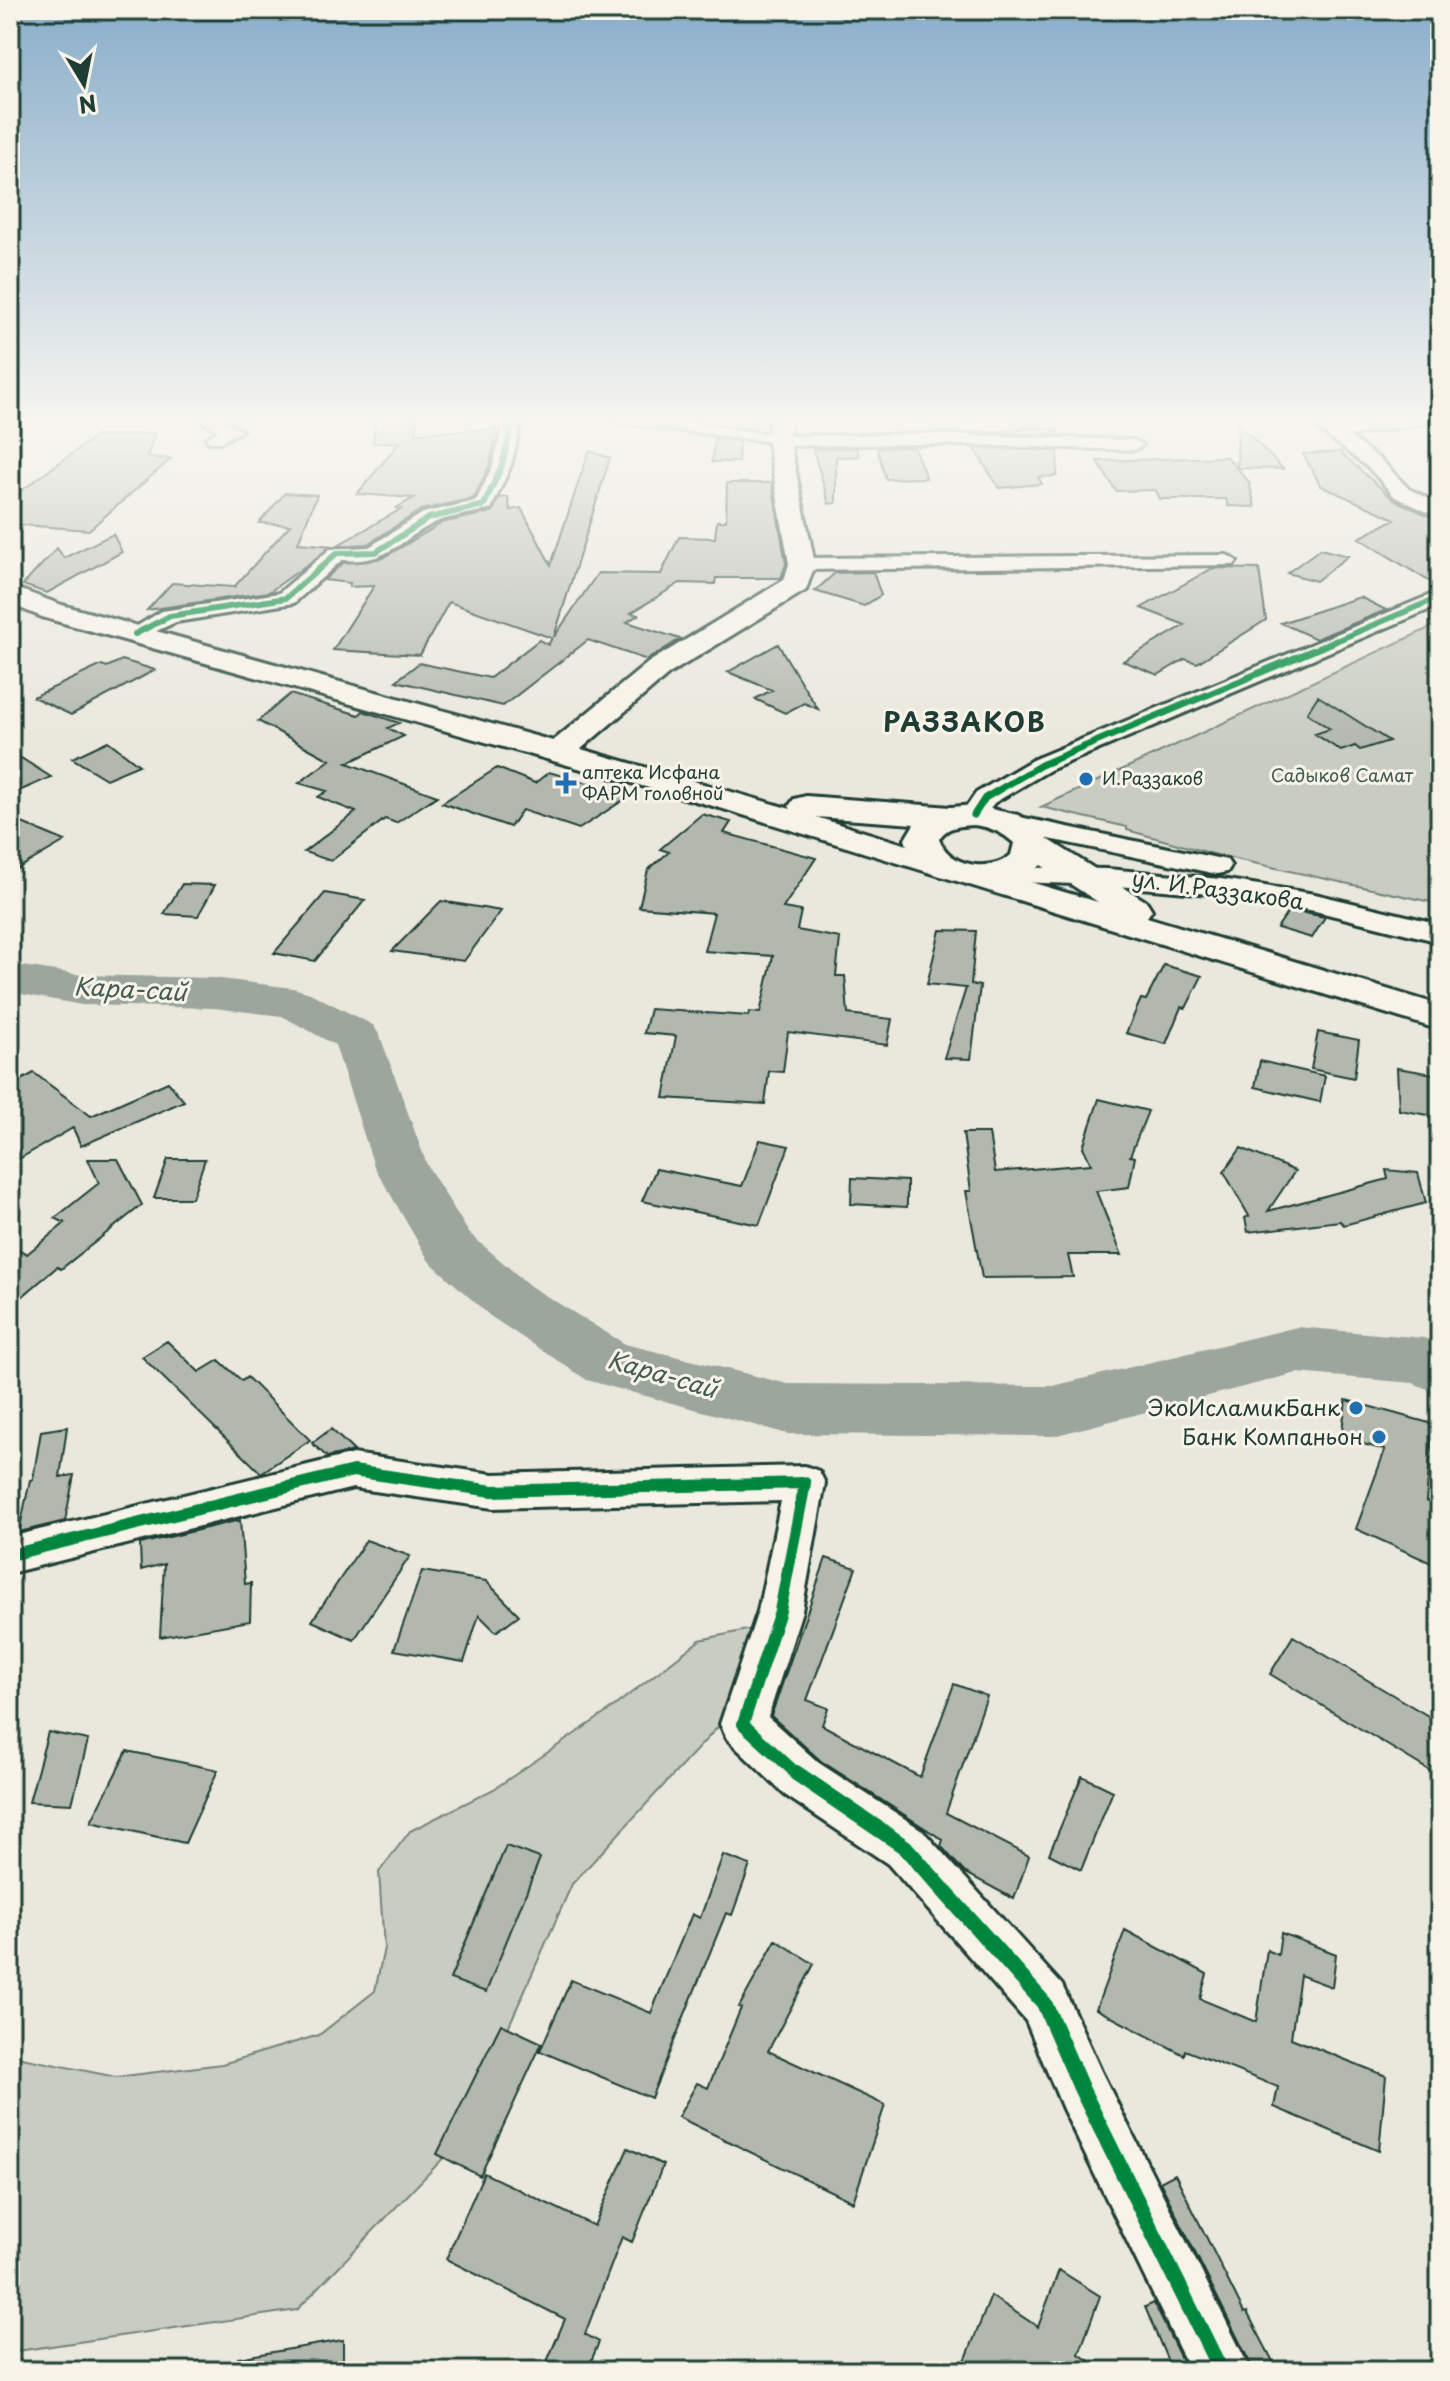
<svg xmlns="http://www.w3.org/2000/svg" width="1450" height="2381" viewBox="0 0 1450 2381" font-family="'Playpen Sans',sans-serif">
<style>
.green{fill:#c8ccc1;stroke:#74847a;stroke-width:2}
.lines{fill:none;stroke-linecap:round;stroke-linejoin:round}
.river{fill:#9ca69c;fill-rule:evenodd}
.building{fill:#b2b8ae;stroke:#1f3d34;stroke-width:2}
.street-casing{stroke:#1f3d34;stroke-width:6}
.secondary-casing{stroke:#1f3d34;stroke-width:6}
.street{fill:#f7f3e8;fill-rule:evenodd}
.secondary{fill:#f7f3e8;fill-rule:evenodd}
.cycleway-far3-casing{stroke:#f7f3e8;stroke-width:9}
.cycleway-far2-casing{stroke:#f7f3e8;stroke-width:11}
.cycleway-far1-casing{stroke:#f7f3e8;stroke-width:17}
.cycleway-casing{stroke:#f7f3e8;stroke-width:21}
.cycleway-far3{stroke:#00873e;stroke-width:6}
.cycleway-far2{stroke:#00873e;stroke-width:7}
.cycleway-far1{stroke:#00873e;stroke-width:12}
.cycleway{stroke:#00873e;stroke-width:16}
.poi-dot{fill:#1f6fb2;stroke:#f7f3e8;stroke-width:3}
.labels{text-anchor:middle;stroke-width:6;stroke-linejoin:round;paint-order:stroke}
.far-poi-label{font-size:18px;fill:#1f3d34;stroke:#f7f3e8;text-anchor:start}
.far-park-label{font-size:18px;fill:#415a50;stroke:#f7f3e8}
.street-label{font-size:22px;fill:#1f3d34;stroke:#f7f3e8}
.poi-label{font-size:22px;fill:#1f3d34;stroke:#f7f3e8;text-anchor:end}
.water-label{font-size:24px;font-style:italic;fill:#445c53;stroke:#f7f3e8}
.far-district-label{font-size:26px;font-weight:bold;letter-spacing:2px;fill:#1f3d34;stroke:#f7f3e8}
</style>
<rect width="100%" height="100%" fill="#eae8dd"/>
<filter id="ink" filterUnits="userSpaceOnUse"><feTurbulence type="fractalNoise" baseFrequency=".0125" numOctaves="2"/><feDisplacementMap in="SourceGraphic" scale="16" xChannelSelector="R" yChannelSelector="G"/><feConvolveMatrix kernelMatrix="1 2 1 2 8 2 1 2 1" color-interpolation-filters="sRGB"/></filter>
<g filter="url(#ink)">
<path class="green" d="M1438,624L1440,904L1217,855L1127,830V827L1041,807Z
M765,1626L756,1686L572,1884L456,2145L297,2310L10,2352V2058L17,2057L116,2077L222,2064L319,2035L375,1991L384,1948L379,1872L410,1831L494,1789L604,1714L700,1640Z"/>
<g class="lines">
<path class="river" d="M10,964L82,975L213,978L293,988L310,993L373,1025L380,1036L427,1165L469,1233L530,1286L625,1344L788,1384L1053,1386L1297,1327L1424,1338L1440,1343V1394L1413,1383L1297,1373L1053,1436L788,1434L608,1386L587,1380L490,1316L429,1261L374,1166L335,1045L282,1016L213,1008L82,1005L10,992Z"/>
</g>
<path class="building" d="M376,417H417L416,433L496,429L490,464L474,498L421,510L368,544L336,546L401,509L396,508L414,498L357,494L400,442L373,443Z
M1238,423L1283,469L1237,468Z
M1020,427L1058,429V435L970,432L1020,430Z
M155,433L147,457L171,459L89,530L10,524V499L96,436Z
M715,438L739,441L738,462H712Z
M914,447L926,478L886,479L877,448Z
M857,448L859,456L836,457V503L829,504L813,449Z
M974,448L1058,451L1057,476L1038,477L1042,484L999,488Z
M589,451L610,458L554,637L598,573L661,574L679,537L715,538L717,521H726L727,483H772L786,564L781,578H716L715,584L680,583L631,613L638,615L627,622L680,639L647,660L588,640L503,706L396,681L419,663L490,678L539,640L548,645L552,638L449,602L420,655L333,650L374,586L349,587L350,583L324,580L343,563L383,558L442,523L492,512L499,498L508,497L510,510L521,508L551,565Z
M1340,452L1394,500L1440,521V588L1359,538L1395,519L1321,486L1303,454Z
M1227,457L1249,482L1255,507L1228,506L1226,499H1160L1156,490L1116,491L1097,461Z
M285,493L317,495L298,543L333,546L269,592L147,610L172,583L234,587L290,525L259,523Z
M113,534L122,552L47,593L23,585L57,548L64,558Z
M1320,549L1348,556L1316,581L1287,573Z
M1213,568L1259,569L1266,620L1197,663L1185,659L1158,675L1123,661L1185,625L1141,608Z
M873,572L881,595L864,606L815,591L835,573Z
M1360,597L1386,610L1316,639L1281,623Z
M778,644L802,684L818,709L804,703L785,713L755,699L772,690L728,672Z
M122,660L155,670L71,715L33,697L102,665L107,667Z
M290,694L359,715L363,711L399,723L388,728L404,736L347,763L437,796L396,823L385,819L331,861L304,852L356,812L318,797L327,791L299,783L330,760L258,721Z
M1318,696L1362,724L1389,741L1360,750L1355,746L1341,751L1315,734L1330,729L1307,713Z
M108,741L139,765L106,779L72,758Z
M10,751L51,777L10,795Z
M497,768L535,783L549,772L631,795L579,829L522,810L510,827L442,803Z
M702,814L731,822L724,833L816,858L783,908L801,911L797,930L840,938L836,976H845L848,1014L892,1019L887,1045L788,1032L783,1072L769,1071L765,1104L664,1098L676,1036L644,1033L650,1009L748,1016L749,1012L760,1013L773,956L704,951L714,913L639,907L648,870L669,852L660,849Z
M10,818L65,841L10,873Z
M182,884L215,885L198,916L164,914Z
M325,893L365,900L315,961L274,953Z
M441,901L501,911L464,961L392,951Z
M1289,910L1325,917L1312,938L1277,928Z
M940,930L976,931L971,984L980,986L971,1059L944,1058L966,988L927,984Z
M1164,965L1202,976L1186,1008L1181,1007L1166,1044L1126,1033L1141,999L1146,1000Z
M1318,1032L1359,1040L1354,1078L1311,1069Z
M1260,1061L1325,1076L1320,1102L1255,1087Z
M1397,1068L1440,1075V1117L1399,1110Z
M34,1073L91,1116L168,1082L184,1101L81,1146L73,1128L10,1164V1086Z
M1099,1099L1148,1111L1130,1156L1135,1157L1129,1187L1096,1191L1122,1255H1068L1073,1277L982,1278L966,1191H971L963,1133H989L995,1172L1091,1164L1083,1147Z
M760,1140L789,1146L759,1225L642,1201L656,1169L742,1186Z
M1241,1148L1295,1171L1268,1211L1388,1179L1386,1170L1418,1173L1426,1203L1344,1225L1340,1221L1248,1232L1245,1218L1249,1216L1224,1172Z
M88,1159H118L142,1205L61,1269L57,1267L10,1307V1258L20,1250L27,1254L65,1223L55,1218L99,1183Z
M168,1159H205L192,1198H154Z
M852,1178L907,1181V1207L851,1204Z
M167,1341L199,1372L219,1360L242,1381L247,1377L310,1440L261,1473L142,1357Z
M1346,1400L1433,1424L1426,1501L1440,1507V1567L1356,1529L1385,1450L1341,1438Z
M67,1427L60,1477L74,1475L65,1521L19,1532L30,1480L33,1479L41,1431Z
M331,1429L354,1451L327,1457L312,1443Z
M240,1520L245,1584L251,1583L250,1621L160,1637L164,1564L141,1570L140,1544Z
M366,1540L410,1556L354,1640L312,1621Z
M826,1558L856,1568L807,1700L828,1708L822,1725L920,1777L954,1684L987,1696L946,1813L1029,1856L1014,1899L964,1872L941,1846L943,1840L821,1761L771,1716Z
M422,1571L486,1581L519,1615L496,1632L479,1615L464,1662L394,1650Z
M1293,1636L1440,1723V1777L1270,1674Z
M48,1732L88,1740L72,1804L29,1802Z
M127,1751L218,1770L185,1843L91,1822Z
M1082,1776L1113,1791L1081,1870L1049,1854Z
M506,1846L540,1858L486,1992L450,1979Z
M723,1855L750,1865L732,1915L726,1913L651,2098L540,2051L571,1980L651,2013L692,1914L700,1918Z
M1125,1930L1207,1974L1200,1999L1256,2022L1267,1950L1278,1955L1281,1933L1336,1954L1332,1987L1300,1975L1291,2038L1386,2076L1379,2151L1274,2107L1278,2087L1185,2050L1184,2055L1096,2009Z
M776,1940L814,1964L768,2051L885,2105L853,2202L678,2117L697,2083L708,2088L741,2008L739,2007Z
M501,2024L542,2043L480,2176L437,2154Z
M628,2148L663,2165L632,2242L622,2237L585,2334L599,2342L587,2371H543L565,2319L446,2259L484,2173L594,2226Z
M1175,2174L1244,2313L1247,2312L1278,2371H1254L1160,2182Z
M1059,2270L1100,2296L1079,2354L1104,2371H961L991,2296L1038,2327Z
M1154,2303L1187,2371H1172L1145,2307Z
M343,2340V2371H239L238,2358Z"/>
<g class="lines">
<defs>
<path id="street" d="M196,417H217L242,431L221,442H209L206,438L218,431Z
M505,417H523L511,465L491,509C472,514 452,514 434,523C398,541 388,564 342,560L294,603L176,622L135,641L124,634L162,611L279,593L330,549L369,547L423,513L476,501L493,465Z
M604,417H652L785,436L929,434L1134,440L1143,445L1134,450L929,444L778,446L770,442L613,422Z
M1303,417H1323L1338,428L1403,417H1439L1431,422L1349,436L1382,461L1409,489L1440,504V518L1395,497L1370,469Z
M1227,555L1237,561L1234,565L802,570L792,564L802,558Z
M1440,591V605L1050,770L994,803L983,820H965L961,815L976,793L1032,760Z
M1010,815L1217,858L1227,860L1231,866L1227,872L1217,874L1001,829L997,823L1001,817Z
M992,867L1107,869L1221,879L1315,894L1440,924V942L1315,911L1221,895L1107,885L982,881L978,875L982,869Z
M353,1454L493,1474L805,1466L819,1471L825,1483L802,1611L768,1717L819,1763L922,1830L1062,1985L1101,2071L1251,2371H1190L1063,2109L1026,2021L888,1864L785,1795L727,1739L720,1724L758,1611L781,1501L493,1508L353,1488L10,1573V1537Z"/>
<path id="secondary" d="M770,417H792L789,438L815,564L806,590L669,674L581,749L791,809L789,806L794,799L806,796L951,807L974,805L1018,815L1032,823L1043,836L1147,902L1152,910L1147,917L1440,1005V1030L720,808L42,617L10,604V586L62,605L553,741L649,662L784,580L789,564L767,438ZM816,817L914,824L905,839L907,845ZM974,825C990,827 1002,832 1014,843L1011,855C990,873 949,867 939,839C947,826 960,826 974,825ZM1041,865L1098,902L1020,879L1028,876Z"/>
</defs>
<use href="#street" class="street-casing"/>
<use href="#secondary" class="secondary-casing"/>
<use href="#street" class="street"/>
<use href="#secondary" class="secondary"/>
<defs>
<path id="cycleway-far3" d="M135,634L170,616L286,598L337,553L376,552L429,518L484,505L502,465L514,417
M1331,643L1440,597"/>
<path id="cycleway-far2" d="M974,815L985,798L1041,765L1335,641"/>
<path id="cycleway-far1" d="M10,1555L353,1471L493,1491L805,1483L780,1611L743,1724L798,1775"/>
<path id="cycleway" d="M796,1773L905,1847L1044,2003L1082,2090L1221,2371"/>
</defs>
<use href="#cycleway-far3" class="cycleway-far3-casing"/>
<use href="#cycleway-far2" class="cycleway-far2-casing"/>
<use href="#cycleway-far1" class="cycleway-far1-casing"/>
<use href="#cycleway" class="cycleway-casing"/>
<use href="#cycleway-far3" class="cycleway-far3"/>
<use href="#cycleway-far2" class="cycleway-far2"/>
<use href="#cycleway-far1" class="cycleway-far1"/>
<use href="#cycleway" class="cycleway"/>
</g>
</g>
<linearGradient id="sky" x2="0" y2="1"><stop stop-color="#89aeca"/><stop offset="0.56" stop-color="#f6f5f0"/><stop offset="1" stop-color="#f6f5f0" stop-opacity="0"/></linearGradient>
<rect width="1450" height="750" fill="url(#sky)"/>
<g class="poi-dot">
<circle cx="1086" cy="779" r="8"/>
<path d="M562 771h8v8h8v8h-8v8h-8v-8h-8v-8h8z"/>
<circle cx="1356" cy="1408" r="8"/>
<circle cx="1379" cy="1437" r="8"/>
</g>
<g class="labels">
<g class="far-poi-label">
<text x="582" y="779">аптека Исфана<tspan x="582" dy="21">ФАРМ головной</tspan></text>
<text x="1102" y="785">И.Раззаков</text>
</g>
<g class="far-park-label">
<text x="1342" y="782">Садыков Самат</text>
</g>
<g class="street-label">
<text transform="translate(1218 890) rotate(8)" y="8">ул. И.Раззакова</text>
</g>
<g class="poi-label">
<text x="1340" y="1416">ЭкоИсламикБанк</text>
<text x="1363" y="1445">Банк Компаньон</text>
</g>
<g class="water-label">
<text transform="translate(130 990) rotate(3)" y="8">Кара-сай</text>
<text transform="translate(662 1375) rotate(16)" y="8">Кара-сай</text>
</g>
<g class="far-district-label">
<text x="965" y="732">РАЗЗАКОВ</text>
</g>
</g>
<rect width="1450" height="2381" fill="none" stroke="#f7f3e8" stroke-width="40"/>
<rect x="20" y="20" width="1410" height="2341" fill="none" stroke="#1f3d34" stroke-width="3" filter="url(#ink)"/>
<g transform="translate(84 84) rotate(170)" stroke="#f7f3e8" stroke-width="6" paint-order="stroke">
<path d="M0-6L14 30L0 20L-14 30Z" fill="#1f3d34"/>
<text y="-12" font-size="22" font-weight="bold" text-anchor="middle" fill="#1f3d34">N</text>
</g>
</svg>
